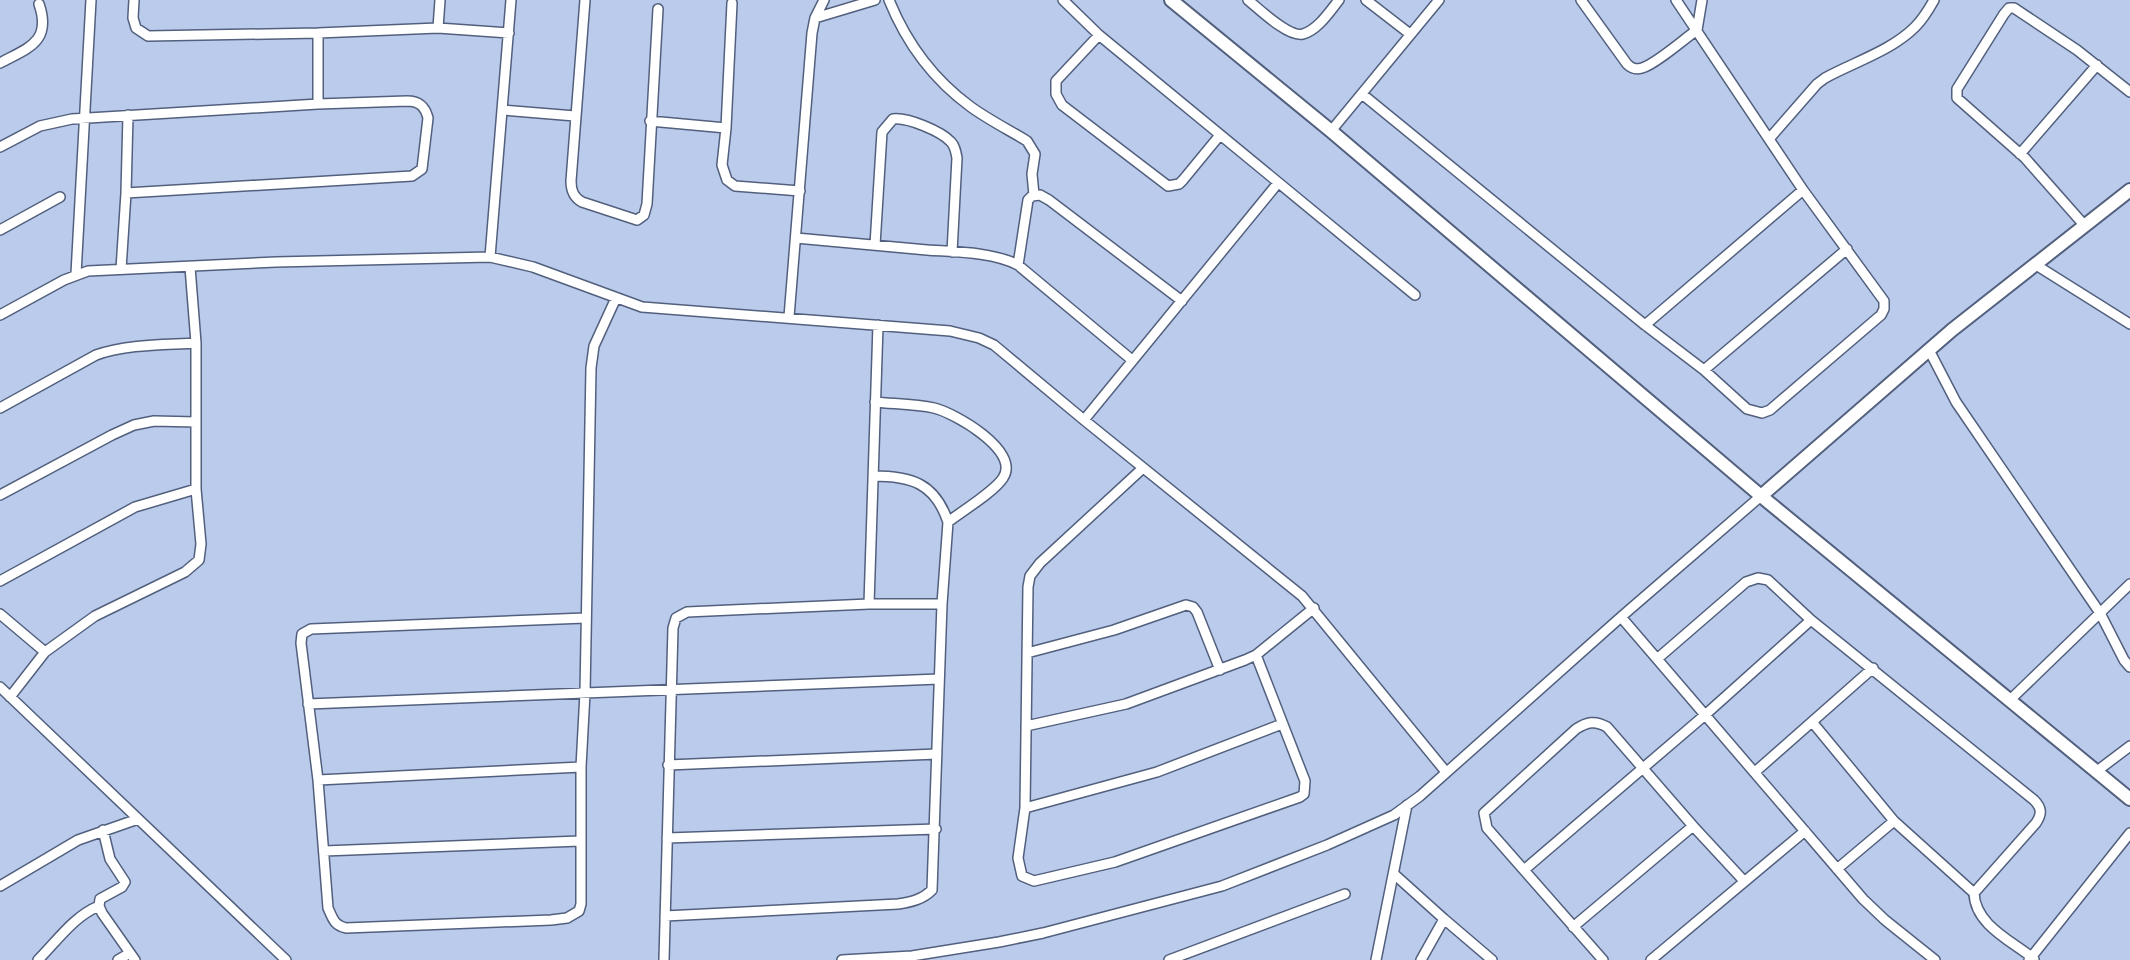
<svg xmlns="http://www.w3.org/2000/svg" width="2130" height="960" viewBox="0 0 2130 960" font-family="'Public Sans',sans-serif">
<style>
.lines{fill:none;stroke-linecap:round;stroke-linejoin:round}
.street-casing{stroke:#52607d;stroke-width:12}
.secondary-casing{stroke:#52607d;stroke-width:16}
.street{stroke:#fff;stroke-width:9}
.secondary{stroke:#fff;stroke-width:12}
</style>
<rect width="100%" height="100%" fill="#bacbec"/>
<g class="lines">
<defs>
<path id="street" d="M134,0L133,18L136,28L148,36L318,33L438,28L509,33
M585,0L571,181C571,190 573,197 582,202L637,220L644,215L647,204L658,9
M889,0C906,42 934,80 971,107C989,120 1009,130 1027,141L1035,154L1032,174L1034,195
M1063,0L1099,35L1415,295
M1248,0C1259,9 1289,38 1303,34C1318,30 1330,11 1339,0
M1366,0L1410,34
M1581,0L1627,64C1631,68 1635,70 1642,68C1656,64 1684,39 1697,30L1702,0
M732,3L726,128L722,165L727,180L735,186L800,191
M815,18L875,0
M438,28L440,0
M1099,35L1056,81V94L1062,105L1168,186L1179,184L1183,180L1220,135
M0,63C28,48 52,42 39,4
M1362,94L1645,325L1704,370L1747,409L1762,413L1770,410L1881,315L1884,309V301L1803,190L1676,0
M318,104V33
M503,110L575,116
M650,121L726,128
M1331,131L1439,0
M1769,139L1817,84L1825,78C1854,62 1891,51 1915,27C1923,19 1929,9 1934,0
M0,147L40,126L72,119L318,104L407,101C419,101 425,106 428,118L422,169L412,176L126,193
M2020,154L2097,65
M2085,226L2025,158L1957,98V89L2004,14L2009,8H2014L2077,50L2130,92
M0,230L60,197
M796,238C839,242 883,246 927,250C955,252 993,252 1018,265L1132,360
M875,245L882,132L893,119C907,117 941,131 951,142C955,146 956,152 957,158L952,252
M490,257L511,0
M1018,265L1028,200L1032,196L1040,195L1049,200L1182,301
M2036,265L2130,324
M121,269L126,193L128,115
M76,274L91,0
M0,315L64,280L88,271L276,262L490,257L533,267L642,307L950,331L979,338L994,345L1084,420L1302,596L1446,772
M789,317L812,33L815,18L824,0
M1645,325L1803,190
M1929,350L1956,402L2100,613L2124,660L2130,667
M1704,370L1847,249
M0,408L96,355C127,344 163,345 196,343
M1084,420L1278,183
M1143,468L1040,563L1030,576L1028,587L1025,808L1018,858L1022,876L1034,881L1115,862L1300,797L1304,794L1305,781L1256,655
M873,476C911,476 935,483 948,522
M0,495L112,435L134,425L154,421L196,422V343L190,267
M0,581L135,507L196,489
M869,604L878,325
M0,614L45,652L10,697
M1621,617L1863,899L1885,920L1935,960
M585,618L311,629L302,634L301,643L318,780L328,908C333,919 334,925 346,928L551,920L567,918L579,911L581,904V767L585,693L591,368L594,346L616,298
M45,652L95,616L185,572L199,560L201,544L196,489V422
M1027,653L1114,630L1186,605L1193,607L1197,612L1220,670
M1657,659L1746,582L1758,578L1768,580L1811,620L2034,800C2042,808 2042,814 2036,823L1974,893L1894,821L1813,723
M0,687L286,960
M2010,700L2130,584
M308,704L939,679
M1026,726L1126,704L1245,660L1256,655L1314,608
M668,765L937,754
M2097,771L2130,746
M1755,772L1873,668
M318,780L581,767
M1025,808L1157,772L1282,724
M667,838L936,829
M324,851L580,841
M1837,869L1894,821
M1524,870L1705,715L1811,620
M1394,874L1444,919
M0,886L78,840L138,819
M1974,893C1975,925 2012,941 2034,959
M99,906L102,913L135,960
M665,916L898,904C912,902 923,899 932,890L942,604L948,522C962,511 994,492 1003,478C1021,451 955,413 934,408C915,404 894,404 875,402
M1573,927L1693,826
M38,960C57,941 74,916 99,906L100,899L122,887L125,882L110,859L103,830
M118,960L130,953
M664,960L673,628L676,618L687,612L869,604H942
M842,960L912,956L999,942L1043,933L1222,886L1327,845L1394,815L1420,796L1621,617L1761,496
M1169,960L1345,894
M1376,960L1407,805
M1421,960L1444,919L1492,960
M1603,960L1487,828L1484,813L1576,729C1587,722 1595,720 1607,727L1693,826L1744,881
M1651,960L1805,831
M2029,960L2130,833"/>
<path id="secondary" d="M1171,0L1331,131L1761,496L2130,799
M1761,496L1952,330L2130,190"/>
</defs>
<use href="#street" class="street-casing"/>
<use href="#secondary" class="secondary-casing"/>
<use href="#street" class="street"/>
<use href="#secondary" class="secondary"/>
</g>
</svg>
